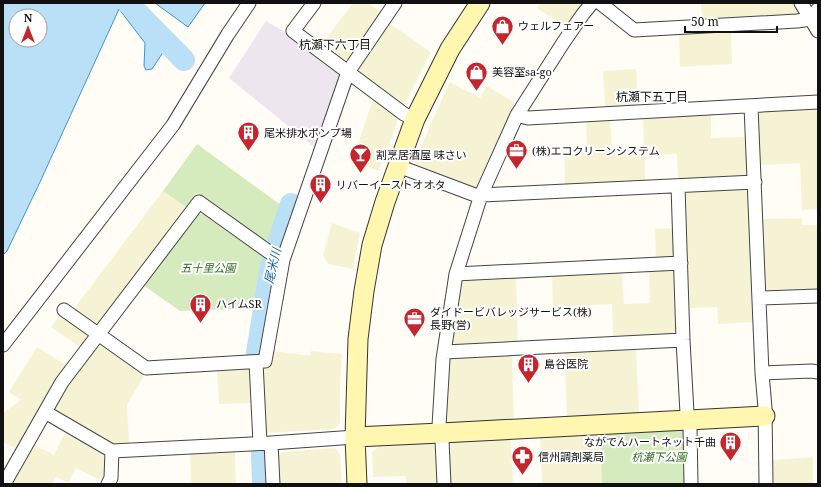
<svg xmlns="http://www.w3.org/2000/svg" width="821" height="487" viewBox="0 0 821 487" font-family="'Noto Serif','Noto Sans JP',serif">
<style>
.industrial{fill:#eee6ef}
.farmland{fill:#f6f3d4}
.green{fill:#d5ebbd}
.water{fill:#b9e0f7;stroke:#3f96cf;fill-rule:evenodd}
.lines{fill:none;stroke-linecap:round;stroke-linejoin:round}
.river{stroke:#b9e0f7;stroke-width:22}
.street-casing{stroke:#444;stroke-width:15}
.secondary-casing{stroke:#333;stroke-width:21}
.street{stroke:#fff;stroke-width:13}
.secondary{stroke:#fff6b0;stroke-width:19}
.labels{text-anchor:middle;stroke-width:4;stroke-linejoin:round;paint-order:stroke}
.poi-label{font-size:11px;fill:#111;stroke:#fff;text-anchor:start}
.park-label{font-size:11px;font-style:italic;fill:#2f6b1f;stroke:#fff}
.neighbourhood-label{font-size:12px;fill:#111;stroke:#fff}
.water-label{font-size:12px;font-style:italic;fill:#1768a6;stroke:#fff}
</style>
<rect width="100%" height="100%" fill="#fffdf5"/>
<path class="industrial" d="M266,21L285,32L338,71L339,77L314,147L229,78Z"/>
<path class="farmland" d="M353,3H368L381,12L348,59L343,60L322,44Z
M540,3H583L566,27L537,8Z
M701,3H793L798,10L796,14L702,19Z
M389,23L431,52L406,102L400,103L360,72L359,67Z
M731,31L732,64L680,67L679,34Z
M636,69L638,105L605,106L603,71Z
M450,82L480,98L487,86L515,103L512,109L482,175L476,191L413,167L432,121Z
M373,99L396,116L398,120L379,171L352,162Z
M818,108V209L802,210L800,163L760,165L758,115L762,110Z
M711,114V138L747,137L748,172L745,176L678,179L677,154L645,155V181L565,185L564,151L587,150L586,121L610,120L612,147L644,146L643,117Z
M744,189L749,193L755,322L718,324L717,307L690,308L686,195L689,191Z
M163,191L186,207L95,326L73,310Z
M802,218V225H818V290L771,292L765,287L763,219Z
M332,223L360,233L353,269L328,264L323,255Z
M673,228L674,254L670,257L656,258L655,229Z
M671,270L675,273L677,330L673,334L613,337L612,304L553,307L552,276L622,272L624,304L650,303L649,271Z
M516,278L518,343L457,346L453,342L462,285L466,281Z
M61,314L90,334L80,347L51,327Z
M102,345L145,374L127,405L129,443L116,444L108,442L57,413L54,407L68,384L96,347Z
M37,347L66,365L55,379L17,449L3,442V413L21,400L9,392Z
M636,348L639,413L567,417L564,352Z
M274,351L310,356L311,351L342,354L340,385V423L334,429L266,433L262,368L269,367L272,363Z
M512,355L514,420L443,423L447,359Z
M250,369L252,403L219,404L217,370Z
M65,433L102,452L105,461L104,476L102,481L76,468L68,483L56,477L52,484H12L34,445L54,455Z
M600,434L602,484H542L540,437Z
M511,439L513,484H451L449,445L452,442Z
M432,443L436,447L438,484H406V476L373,477L372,453L378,447Z
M335,448L340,454L342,484H280L278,455L282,452Z
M235,451L236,484H191L190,453Z
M813,457V484H773V460Z"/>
<path class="green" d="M197,144L285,208L272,246L197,193L186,207L163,191Z
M198,214H203L267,260L260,308L180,311L143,285Z
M685,429L686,484H602L600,434Z"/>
<path class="water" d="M3,3H140L173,37L152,69L146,70L144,66L145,43L119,9L40,182L7,251L3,255ZM16,16H40V40H16Z
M155,3H205L188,27Z"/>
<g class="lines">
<path class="river" d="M128,3L184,60
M257,353L271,265L291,204
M262,453L263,484"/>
<defs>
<path id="street" d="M314,3L293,31L404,114L415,119
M600,3L634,30L797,21L811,19L818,9
M801,3L818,31
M751,106L762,373
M517,115L528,118L818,102
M398,166L475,195H481L755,182
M678,186L683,340L687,413L690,426L691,484
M456,274L681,263
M760,298L818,296
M64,310L146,368L265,361L283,260L348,72L395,3
M3,345L173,125L228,34L249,3
M445,352L683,340
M256,362L260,443
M45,412L112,451L271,443L355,437
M271,443L273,484
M4,484L62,382L199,202L269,252L283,260
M108,484L111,478L112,451
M444,484L442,440L439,426L443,359L456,274L481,195L517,115L563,43L583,14L592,3
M766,484L765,408L762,373L811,371L818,372"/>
<path id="secondary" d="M355,437L441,433L765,416
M357,484L355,437L358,339L364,291L372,245L385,202L415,119L450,49L480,3"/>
</defs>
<use href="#street" class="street-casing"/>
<use href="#secondary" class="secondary-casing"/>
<use href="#street" class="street"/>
<use href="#secondary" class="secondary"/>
</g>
<defs>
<symbol id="shop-pin" viewBox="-11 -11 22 30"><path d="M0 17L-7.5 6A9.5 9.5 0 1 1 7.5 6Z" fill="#c4262e" stroke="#fff"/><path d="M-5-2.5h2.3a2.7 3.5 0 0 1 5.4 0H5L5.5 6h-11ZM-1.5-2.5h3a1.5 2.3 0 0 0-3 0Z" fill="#fff"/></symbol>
<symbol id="building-pin" viewBox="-11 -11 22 30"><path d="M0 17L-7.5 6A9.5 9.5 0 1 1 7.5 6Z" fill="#c4262e" stroke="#fff"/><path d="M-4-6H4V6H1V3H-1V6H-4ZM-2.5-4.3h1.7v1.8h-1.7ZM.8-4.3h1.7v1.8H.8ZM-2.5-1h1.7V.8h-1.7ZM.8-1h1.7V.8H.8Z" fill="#fff"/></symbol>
<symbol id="office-pin" viewBox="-11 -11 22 30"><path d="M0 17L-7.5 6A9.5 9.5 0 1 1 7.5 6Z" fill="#c4262e" stroke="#fff"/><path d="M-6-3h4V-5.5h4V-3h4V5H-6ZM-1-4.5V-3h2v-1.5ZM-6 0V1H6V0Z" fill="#fff"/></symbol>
<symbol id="bar-pin" viewBox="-11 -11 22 30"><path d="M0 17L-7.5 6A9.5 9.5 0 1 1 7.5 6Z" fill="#c4262e" stroke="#fff"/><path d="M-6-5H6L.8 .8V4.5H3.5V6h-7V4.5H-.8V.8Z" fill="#fff"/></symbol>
<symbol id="pharmacy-pin" viewBox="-11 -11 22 30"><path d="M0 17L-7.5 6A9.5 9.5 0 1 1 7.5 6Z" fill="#c4262e" stroke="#fff"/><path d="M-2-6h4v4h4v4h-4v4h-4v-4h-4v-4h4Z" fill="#fff"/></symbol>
</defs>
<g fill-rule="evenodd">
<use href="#shop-pin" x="490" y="14" width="25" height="34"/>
<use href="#shop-pin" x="464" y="60" width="25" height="34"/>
<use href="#building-pin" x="236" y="120" width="25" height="34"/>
<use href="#office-pin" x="504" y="138" width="25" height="34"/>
<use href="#bar-pin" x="348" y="142" width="25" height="34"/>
<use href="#building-pin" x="308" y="172" width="25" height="34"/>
<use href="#building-pin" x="188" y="292" width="25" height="34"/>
<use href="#office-pin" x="402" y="306" width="25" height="34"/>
<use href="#building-pin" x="516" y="352" width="25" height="34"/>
<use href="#building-pin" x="718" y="430" width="25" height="34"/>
<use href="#pharmacy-pin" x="510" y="444" width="25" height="34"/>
</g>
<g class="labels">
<g class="poi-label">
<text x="518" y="30">ウェルフェアー</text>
<text x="492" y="76">美容室sa-go</text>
<text x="264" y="137">尾米排水ポンプ場</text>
<text x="532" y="155">(株)エコクリーンシステム</text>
<text x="376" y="159">割烹居酒屋 味さい</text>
<text x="336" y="189">リバーイーストオオタ</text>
<text x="216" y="308">ハイムSR</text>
<text x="430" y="316">ダイドービバレッジサービス(株)<tspan x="430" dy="13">長野(営)</tspan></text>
<text x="544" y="368">島谷医院</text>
<text x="716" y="446" text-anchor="end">ながでんハートネット千曲</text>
<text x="538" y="461">信州調剤薬局</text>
</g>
<g class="park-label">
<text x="208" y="272">五十里公園</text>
<text x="659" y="461">杭瀬下公園</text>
</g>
<g class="neighbourhood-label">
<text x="335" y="49">杭瀬下六丁目</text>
<text x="652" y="101">杭瀬下五丁目</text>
</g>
<g class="water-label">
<text transform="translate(273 266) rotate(-77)" y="4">尾米川</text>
</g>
</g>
<rect width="821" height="487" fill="none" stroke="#111111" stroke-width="8"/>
<g transform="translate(28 28)"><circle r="19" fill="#ffffff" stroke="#a0a0a0"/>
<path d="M0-3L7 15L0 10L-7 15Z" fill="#c4262e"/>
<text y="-6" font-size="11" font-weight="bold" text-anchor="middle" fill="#111111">N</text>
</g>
<path d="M685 26v6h92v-6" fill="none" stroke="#111111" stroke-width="2"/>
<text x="691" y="26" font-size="12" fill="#111111" stroke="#ffffff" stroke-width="3" paint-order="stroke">50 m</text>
</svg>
